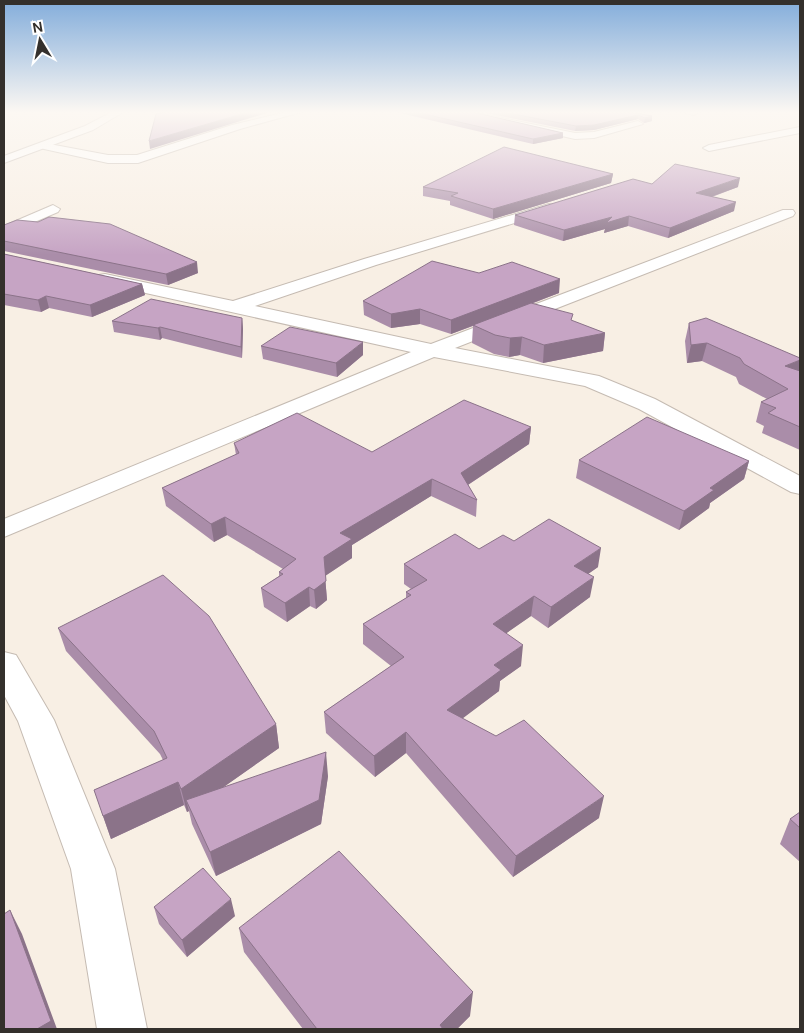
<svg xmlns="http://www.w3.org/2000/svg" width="804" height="1033" viewBox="0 0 804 1033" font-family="'DM Sans',sans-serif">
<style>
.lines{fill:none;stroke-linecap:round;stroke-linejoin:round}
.minor-casing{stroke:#c5bbb2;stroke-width:2}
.tertiary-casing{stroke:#c5bbb2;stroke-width:2}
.minor{fill:#fff;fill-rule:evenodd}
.tertiary{fill:#fff;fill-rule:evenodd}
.wall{fill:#aa8da9}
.shaded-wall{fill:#8b7389}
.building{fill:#c6a4c4;stroke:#8b7389}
</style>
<rect width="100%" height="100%" fill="#f8efe4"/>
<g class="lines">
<defs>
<path id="minor" d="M290,111H305L240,129L138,163H108L44,149L38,146L44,143L108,155H137L232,125Z
M452,111H468L575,133L594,132L638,121L643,124L594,138L575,139Z
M678,111H698L699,112L694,115Z
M800,127V133L709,151L703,148L709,145Z
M549,204L554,205L556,208L554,211L376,265L255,306L431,344L783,210H793L795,213L793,216L455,348L599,376L655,399L800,476V494L791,492L639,409L585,386L434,357L4,537V519L411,352L105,284L99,283L97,279L99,275L105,274L233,301L364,259Z
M53,205L60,209L58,212L4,235V226Z
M4,652L16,655L54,720L115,869L147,1029H97L71,869L18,721L4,695Z"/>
<path id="tertiary" d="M114,111H125L93,130L4,163V156L85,126Z"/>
</defs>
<use href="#minor" class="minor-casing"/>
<use href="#tertiary" class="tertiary-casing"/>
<use href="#minor" class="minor"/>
<use href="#tertiary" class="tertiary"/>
</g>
<path class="wall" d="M391,111H468L563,133V138L533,144Z
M475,111H625L652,116V121L644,123L638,119L594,130L575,131Z
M613,174L611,183L493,219L450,205V201L423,196V187Z
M652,184L738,187L712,197L734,211L668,238L628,226L604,233L605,229L563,241L514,225L515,215Z
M4,225L198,273L168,285L4,251Z
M4,254L142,284L145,295L92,317L49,308L41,312L4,305Z
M479,273L559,293L531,304L572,321L605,333L603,351L543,363L520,355L509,357L494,354L472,343L473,326L451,334L420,324L391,328L364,315L363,301Z
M242,318L243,329L242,358L162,338L160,340L114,332L112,321Z
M689,323L800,371V450L762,433L764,426L756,422L761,402L767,399L739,384L736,377L702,361L687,363L685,341Z
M261,346L363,355L337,377L263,359Z
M531,427L529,444L468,485L477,500L476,517L431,496L352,545V558L325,576L327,600L316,609L310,606L287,622L264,607L261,588L279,576V572L283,569L227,535L214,542L166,506L162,488L236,455L234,443L372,452Z
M579,460L749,461L744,479L710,503L709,508L679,530L576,478Z
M514,541L598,567L588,574L590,597L548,628L531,616L506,633L521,666L500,681L499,691L462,718L599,818L513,877L406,753L375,777L326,733L324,712L391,666L363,644V624L406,598V592L411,589L404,584V564L479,549Z
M58,628L276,724L279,748L222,788L328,776L321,824L216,876L192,824L189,811L187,812L184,805L111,839L94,790L163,760L160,754L66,651Z
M800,812V862L780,844L790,819Z
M154,907L235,916L187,957L159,924Z
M239,928L470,1016L457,1029H303L244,952Z"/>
<path class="shaded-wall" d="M252,111H270V112L150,149L149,141Z
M638,115V119L594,130L575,131L576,126Z
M652,116V121L644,123L645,118Z
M563,133V138L533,144V139Z
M613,174L611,183L493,219V209Z
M740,178L738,187L694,203L696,193Z
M736,202L734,211L668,238L670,228Z
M629,216L628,226L604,233L605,229L563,241L564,230L612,217Z
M197,262L198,273L168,285L166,274Z
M560,279L559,293L451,334V320Z
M142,284L145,295L92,317L90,305Z
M46,296L49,308L41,312L38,300Z
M420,309V324L391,328V314Z
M242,318L243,329L242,358L241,347Z
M160,327L162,338L160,340L158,328Z
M605,333L603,351L543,363L544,345Z
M522,337L520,355L509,357L510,338Z
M363,342V355L337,377L336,363Z
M707,343L702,361L687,363L691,345Z
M800,360V367L797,378L780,385L785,366Z
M531,427L529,444L460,490L461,473Z
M749,461L744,479L710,503L709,508L679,530L684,511L710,488Z
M432,479L431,496L352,545V558L325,576L327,600L316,609L314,590L324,557L340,533Z
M225,517L227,535L214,542L211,524Z
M601,548L598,567L571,586L574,566Z
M594,577L590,597L548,628L551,607Z
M309,587L310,606L287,622L285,603Z
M534,596L531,616L491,644L493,624Z
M523,645L521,666L500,681L499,691L446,731L447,710L494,665Z
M276,724L279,748L191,810L186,800L189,811L187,812L181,789Z
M406,732V753L375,777L374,756Z
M326,752L328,776L321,824L216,876L210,852Z
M178,782L184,805L111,839L103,816Z
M604,796L599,818L513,877L516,856Z
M231,899L235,916L187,957L182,940Z
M10,910L22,934L57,1029H37Z
M473,992L470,1016L457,1029H439L440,1025Z"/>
<path class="building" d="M168,111H252L149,141L156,114Z
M411,111H468L563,133L533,139Z
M497,111H625L652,116L645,118L638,115L594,125L576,126Z
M504,147L613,174L493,209L451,196L458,193L423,187Z
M675,164L740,178L696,193L736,202L670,228L629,216L606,223L612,217L564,230L515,215L633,179L652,184Z
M49,217L110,224L197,262L166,274L4,241V225L17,220L38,222Z
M4,254L142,284L90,305L46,296L38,300L4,294Z
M432,261L479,273L512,262L560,279L451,320L420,309L391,314L363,301Z
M151,299L242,318L241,347L160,327L158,328L112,321Z
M531,303L573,314L571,320L605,333L544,345L522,337L510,338L495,335L473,325Z
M706,318L800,358V360L785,366L800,371V427L768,413L776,408L761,402L788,389L744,364L740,358L707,343L691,345L689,323Z
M290,327L363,342L336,363L261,346Z
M464,400L531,427L461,473L477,500L432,479L340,533L352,539L324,557L326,581L314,590L309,587L285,603L261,588L283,574L279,572L296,559L225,517L211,524L162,488L239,453L234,443L297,413L372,452Z
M647,417L749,461L710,488L714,490L684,511L579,460Z
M549,519L601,548L574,566L594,577L551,607L534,596L493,624L523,645L494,665L501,670L447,710L496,736L524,720L604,796L516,856L406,732L374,756L324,712L404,657L363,624L411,595L406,592L427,580L404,564L455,534L479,549L503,535L514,541Z
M163,575L209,616L276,724L181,789L178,782L103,816L94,790L167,758L154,731L58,628Z
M326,752L319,800L210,852L186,800Z
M800,812V828L790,819Z
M339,851L473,992L440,1025L443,1029H317L239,928Z
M203,868L231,899L182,940L154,907Z
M10,910L51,1021L37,1029H4V914Z"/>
<linearGradient id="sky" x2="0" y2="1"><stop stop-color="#83addb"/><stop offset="0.44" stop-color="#fcf8f3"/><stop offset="1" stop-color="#fcf8f3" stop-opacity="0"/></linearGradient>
<rect width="804" height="255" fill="url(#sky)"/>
<rect width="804" height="1033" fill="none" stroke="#34302c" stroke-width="10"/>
<g transform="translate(40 40) rotate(350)" stroke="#ffffff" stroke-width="4" paint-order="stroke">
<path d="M0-4L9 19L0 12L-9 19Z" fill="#34302c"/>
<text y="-8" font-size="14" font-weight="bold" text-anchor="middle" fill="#34302c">N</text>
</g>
</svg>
